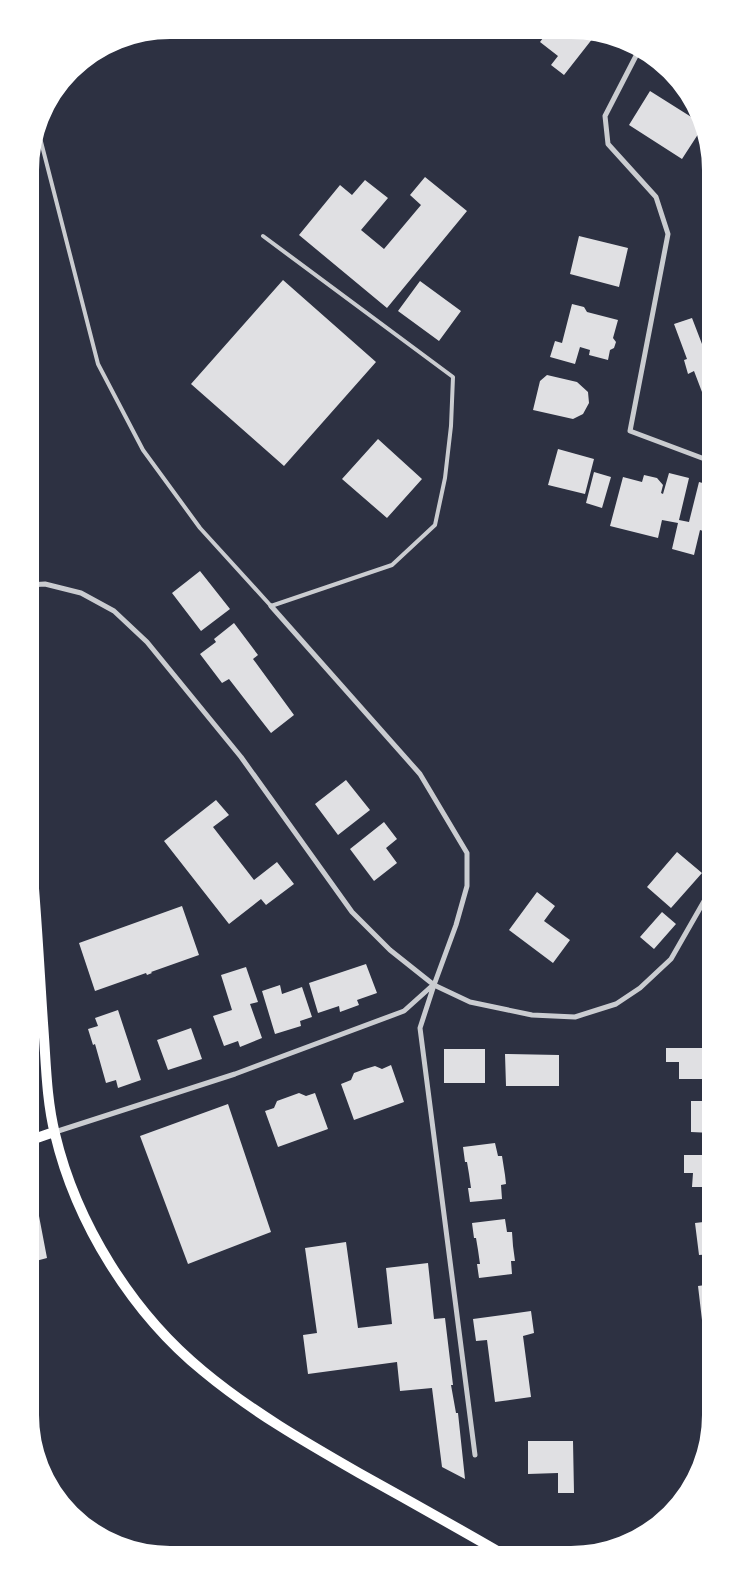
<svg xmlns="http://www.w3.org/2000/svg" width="741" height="1585" viewBox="0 0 741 1585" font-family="'Sofia Sans Condensed',sans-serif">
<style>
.building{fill:#e0e0e3}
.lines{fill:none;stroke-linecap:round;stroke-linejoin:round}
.service{stroke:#caccd0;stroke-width:4}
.minor{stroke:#caccd0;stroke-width:5}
.secondary{stroke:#fff;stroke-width:10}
.rim{fill:none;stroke:#fff;stroke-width:6}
</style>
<rect width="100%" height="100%" fill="#2d3142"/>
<path class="building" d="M549,30H584L593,38L564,75L551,65L558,56L540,42Z
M650,91L704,125L682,159L629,125Z
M425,177L467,211L387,308L299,235L340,185L352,195L365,180L388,198L361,230L384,249L421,205L410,195Z
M579,236L628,248L619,287L570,274Z
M283,280L376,362L284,466L191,384Z
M420,281L461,311L439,341L398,311Z
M572,304L584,307L587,312L618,320L613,338L616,342L614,348L610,350L608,360L589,355L590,350L580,347L575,364L550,357L555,341L562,343Z
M692,318L702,344L709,342V389L702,392L694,371L688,374L684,360L687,359L674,324Z
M547,375L577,382L588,392L589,403L583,414L573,419L533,410L540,381Z
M378,439L422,479L387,518L342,479Z
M558,449L594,459L585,494L548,485Z
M594,472L611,477L602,508L586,503Z
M669,473L689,478L679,520L689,522L699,482L710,485V533L700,530L694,555L672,549L678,523L662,520L658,538L610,526L623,477L642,482L644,475L657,478L663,485L661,493L663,494Z
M200,571L230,609L201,631L172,593Z
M234,623L258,655L253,659L294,715L271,733L229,679L222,683L200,654L216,642L214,639Z
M346,780L370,810L338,835L315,804Z
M216,800L229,815L213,827L254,880L277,862L294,884L266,905L261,899L229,924L164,841Z
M384,822L397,839L386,848L397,863L374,881L350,849Z
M677,852L702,873L671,908L647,887Z
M537,892L555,906L544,921L570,940L553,963L509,930Z
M182,906L199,955L151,972L152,973L147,975L146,973L95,991L79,943Z
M662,912L676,924L654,949L640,937Z
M366,964L377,993L357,1000L359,1005L340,1012L339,1006L318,1013L309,983Z
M246,967L258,1002L250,1004L262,1038L240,1047L238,1041L224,1046L213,1016L232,1010L221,975Z
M280,985L282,994L302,987L312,1017L300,1021L301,1026L275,1034L262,991Z
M118,1010L141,1080L118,1088L116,1080L106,1083L95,1044L93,1045L88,1029L98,1026L95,1018Z
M191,1028L202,1059L168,1070L157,1040Z
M666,1048H712V1079H679V1062H666Z
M444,1049H485V1083H444Z
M505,1054L559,1055V1086H506Z
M391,1065L404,1102L354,1120L341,1084L351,1080L354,1073L365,1069L375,1066L382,1069Z
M299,1093L306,1096L315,1093L328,1129L278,1147L265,1111L274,1108L277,1101Z
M691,1101H712V1133L691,1132Z
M228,1104L271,1232L188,1264L140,1136Z
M495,1143L498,1156H502L505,1175L506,1184L501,1185L502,1199L470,1202L468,1188H471L469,1174L467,1162H465L463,1147Z
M684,1155H712V1187H692L693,1173H684Z
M39,1216L47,1258L32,1262V1217Z
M505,1219L507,1232H512L513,1246L515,1261H511L512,1274L479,1278L477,1264H480L478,1250L476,1238H474L472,1223Z
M712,1221L713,1254L699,1255L695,1223Z
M346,1242L358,1328L392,1324L386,1268L428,1263L434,1319L445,1318L453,1385H451L456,1413H458L465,1479L442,1467L432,1388L400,1391L397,1362L308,1374L303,1335L317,1333L305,1248Z
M713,1284V1319L702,1320L698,1286Z
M531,1311L534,1333L523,1336L531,1397L495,1402L487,1340L476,1341L473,1319Z
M528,1441H573L574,1493H558V1473L528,1474Z"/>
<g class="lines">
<path class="service" d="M37,126L98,364L143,450L200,528L271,606L392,565L435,525L445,478L451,426L453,377L263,236"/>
<path class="minor" d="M639,50L605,116L608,144L656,197L668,234L630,431L710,461
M29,585L45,584L81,593L114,611L147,642L241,757L352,912L390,950L434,985L470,1002L532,1015L575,1017L616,1004L640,988L671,959L711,889
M271,606L420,774L467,853V886L456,925L434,985L420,1028L475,1455
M55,1132L235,1074L404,1011L433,985"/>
<path class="secondary" d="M30,842C36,902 39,963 43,1023C46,1060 46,1098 55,1134C76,1223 132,1313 203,1371C251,1411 305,1442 359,1473C406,1499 454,1526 501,1553
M31,1140L54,1132"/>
</g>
<path d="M0 0H741V1585H0ZM170 36H571A134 134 0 0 1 705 170V1415A134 134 0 0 1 571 1549H170A134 134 0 0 1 36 1415V170A134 134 0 0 1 170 36Z" fill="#fff" fill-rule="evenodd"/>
<path class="rim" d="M170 36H571A134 134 0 0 1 705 170V1415A134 134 0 0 1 571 1549H170A134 134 0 0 1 36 1415V170A134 134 0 0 1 170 36Z"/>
</svg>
